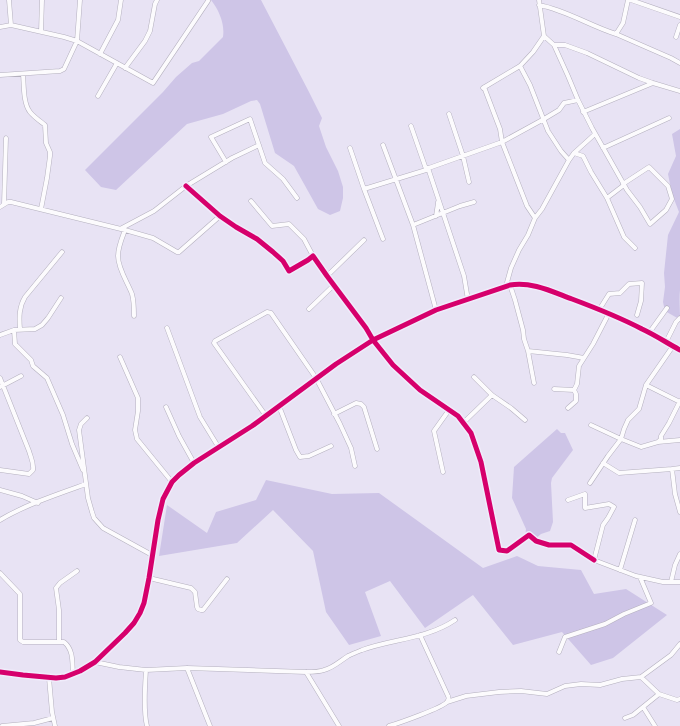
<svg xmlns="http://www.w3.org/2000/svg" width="680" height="726" viewBox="0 0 680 726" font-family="Signika,sans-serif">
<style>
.green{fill:#cec5e7}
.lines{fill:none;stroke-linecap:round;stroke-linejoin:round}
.minor-casing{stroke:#b4b0be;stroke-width:5}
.minor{stroke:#fcfbfd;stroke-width:4}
.cycleway-casing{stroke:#f0ecfb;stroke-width:8}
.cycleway{stroke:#d6006c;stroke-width:5}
</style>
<rect width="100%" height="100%" fill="#e8e3f4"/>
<path class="green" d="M211,0H261L309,92L322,118L319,126L326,147L338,171L343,187V198L340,211L330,215L318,209L294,166L275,153L260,104L257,100L251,101L223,114L187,124L116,190L101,187L85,170L163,92L176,77L192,63L199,61L223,37C225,24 219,10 211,0Z
M680,129V290C679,299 680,309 680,318L679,319L665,311L663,302L665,287L664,273L668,235L679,212L672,194L668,174L676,156L672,134Z
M557,429L561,433H565L573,450L552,478L551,483L553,522L550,531L541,534L534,540L525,538L526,529L512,498L514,467Z
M266,480L332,494L379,493L483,568L517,556L538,566L581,570L594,594L626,589L667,615L613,658L591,665L562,632L513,645L473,595L425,628L390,581L365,592L381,636L349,645L326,612L313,551L273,510L237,543L159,556L167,505L207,533L216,512L256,500Z"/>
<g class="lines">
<defs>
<path id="minor" d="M9,0L11,25
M631,0L680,17
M539,5C566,10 590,26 616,34L623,23L628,0
M0,27L11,25L64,37L77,41L153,83L208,1
M41,32L42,0
M616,34L671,58L680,63
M544,36L554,45H565L587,53L639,78L653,83L680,91
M676,37L680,25
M554,45L568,76L578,100L592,128L627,190L640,207L650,224L666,210L672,199L668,186L649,167L623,184
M100,54L118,20L121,0
M520,66L530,85L548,131L561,151L569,160
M125,68L145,41L150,31L155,4L157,0
M23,74C24,85 23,103 30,112C34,117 40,121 45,125L46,143L50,152V156L47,178L41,209
M0,75L60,71L64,69L77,41L80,0
M484,87L500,129L502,142L527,206L535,218
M483,88L520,66L533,52L544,36L539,0
M98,96L117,63
M583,112L653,83
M449,114L463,156L469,182
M411,126L426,169
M383,145L413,225L436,310
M350,148L364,189L383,239
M603,148L669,118
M574,153L583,156L591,172L607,198L624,237L635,248
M226,162L211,137L250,119L265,163L283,179L297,198
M428,168L464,276L468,300
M186,186L220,216L236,227L257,239L273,252L283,261L289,271L308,260L313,256L327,276L366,328L373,340L393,365L420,390L458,416L471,433L481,462L499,550L507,551L529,535L536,541L549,545H571L594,560
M364,189L426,170V169L502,142L544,119L559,110L564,103L578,100
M607,198L624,185
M251,201L272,226L289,224L304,239L313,256
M4,204L6,138
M0,207L8,202H11L125,230L153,238L177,252H179L220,216
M436,216L438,203V202
M413,225L460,206L474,202
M122,228L154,211L186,186L232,158L259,145
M125,230C122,238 118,247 118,256C118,269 128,283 132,294C134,301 134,309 134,316
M327,276L364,240
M510,285L515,300L523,330L524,339L528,351L534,383
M506,286L511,268L519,250L528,235L535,218L542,209L569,160L574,153L595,134
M309,309L334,285
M599,310L609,294L620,293L629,284L642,283L641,301L637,315
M167,328L200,417L219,448
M20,329C19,317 19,307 25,297L62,252
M14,330L15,344L31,360L33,366L47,378L63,415L72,444L83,470
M649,333L667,308
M0,335L14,330L35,329L42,325L48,318L61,298
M666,342L676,322L680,318
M528,351L567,355L584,358
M120,357L138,398V411L135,430L137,439L172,482
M474,377L492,395L511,408L525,420
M0,378L29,451C31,458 34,463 33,470L29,474L0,470
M646,385L680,402
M0,387L21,376
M554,389L574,390
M279,406L296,450L300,457L309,456L331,446
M166,407L179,436L194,463
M568,408L576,401V394L574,390L577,384L579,366L593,344L609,313
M334,414L356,403L361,404L364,407L377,449
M266,416L214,343L215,341L267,312L271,313L316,378L340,424L351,448L355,466
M87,418L81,424L79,430L88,498L92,512L94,518L103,528L152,555
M463,423L492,395
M591,425L621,439L641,447L658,442L680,440
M658,442L661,439V436L669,423L680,401
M603,463L619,473L672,469
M680,468L672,469L675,494L680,512
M443,472L434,431L449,410
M590,483L608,456L621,439L624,429L628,420L639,409L646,385L673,346
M0,490L22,496L38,503
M568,500L585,494V508L609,504L614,507L608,518L603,525L594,560L636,576L663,582H680
M0,520C25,505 58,494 86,484
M620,570L635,520
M0,573L20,594V640L23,642H64C74,650 72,663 73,674
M149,578L191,588L195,592L197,607L198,609L201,610H203L227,579
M671,582L675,565L680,554
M59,642V610L56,588L60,583L77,571
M559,652L565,637L605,624L624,614L651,603L640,577
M95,662L119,667L146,670L187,668L306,672C312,672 319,672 324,670C333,668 340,661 348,656C352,654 357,652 362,650C392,639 427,639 455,620
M187,668L210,726
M146,670C145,686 143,711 147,726
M0,672L23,675L56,678L65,677L80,671L95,662L125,633L134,623L140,613L144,603L149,578L158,520L163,499L172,482L179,475L194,463L252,426L336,364L373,340L436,310L510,285C531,281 553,292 572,299C596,308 619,317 642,329C655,335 667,343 680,350
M306,672L339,726
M641,677L671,655L680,644
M49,678L52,712L55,726
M447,702L466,696L499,692L521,691L547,694L565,686L581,684L600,685L622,679L641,677L659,694L677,700L680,699
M643,707L655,726
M625,718L633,715L659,694
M2,726L34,723L53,718
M389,726C399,723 442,708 447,702C449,699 449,698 448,696L420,635"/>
</defs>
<use href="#minor" class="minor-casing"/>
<use href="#minor" class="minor"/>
<defs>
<path id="cycleway" d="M186,186L220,216L236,227L257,239L273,252L283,261L289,271L308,260L313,256L327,276L366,328L373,340L393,365L420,390L458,416L471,433L481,462L499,550L507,551L529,535L536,541L549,545H571L594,560
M0,672L23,675L56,678L65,677L80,671L95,662L125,633L134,623L140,613L144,603L149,578L158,520L163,499L172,482L179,475L194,463L252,426L336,364L373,340L436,310L510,285C531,281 553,292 572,299C596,308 619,317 642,329C655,335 667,343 680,350"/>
</defs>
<use href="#cycleway" class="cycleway-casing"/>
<use href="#cycleway" class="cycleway"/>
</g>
</svg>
